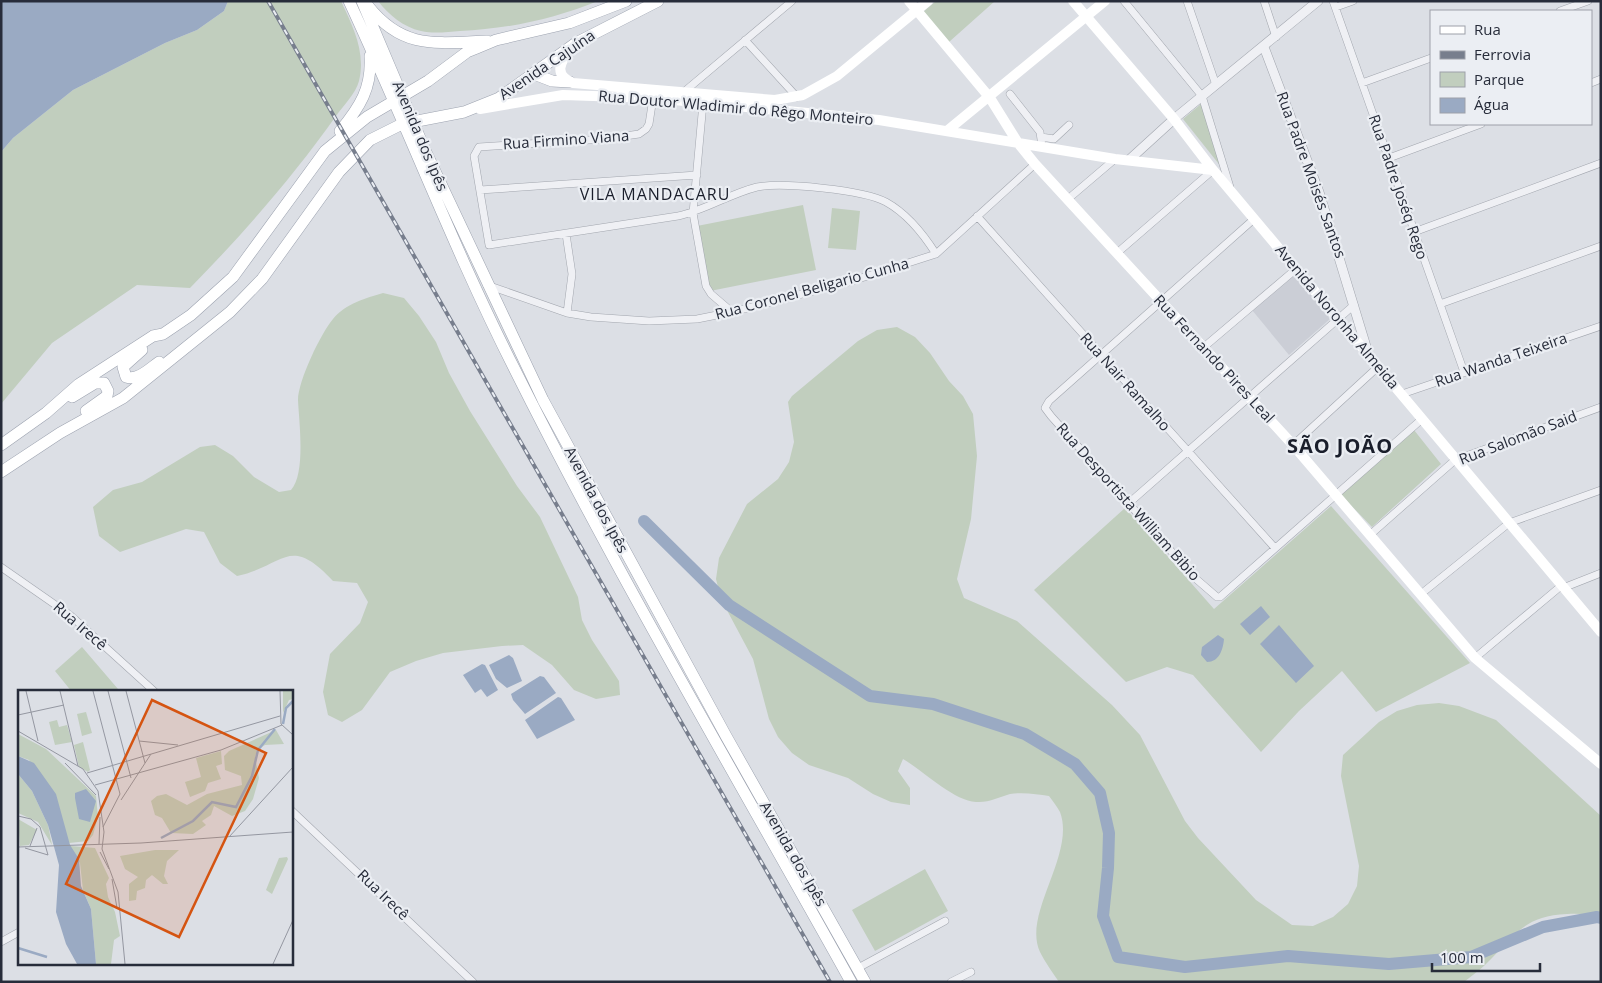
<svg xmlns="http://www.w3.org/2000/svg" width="1602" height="983" viewBox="0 0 1602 983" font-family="'Open Sans',sans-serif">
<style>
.built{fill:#cbced6}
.green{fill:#c1cebe}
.water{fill:#9aaac3}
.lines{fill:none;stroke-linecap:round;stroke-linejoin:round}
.river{stroke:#9aaac3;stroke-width:12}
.minor-casing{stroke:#a2a6ae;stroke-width:8}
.tertiary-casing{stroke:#a2a6ae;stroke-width:10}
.primary-casing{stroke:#9da3b0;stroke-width:12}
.minor{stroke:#eff0f4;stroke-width:7}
.tertiary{stroke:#eff0f4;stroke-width:9}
.secondary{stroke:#fff;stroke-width:10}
.primary{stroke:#fff;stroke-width:11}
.rail-casing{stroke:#777e8d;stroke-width:4}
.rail{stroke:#ebeef3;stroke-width:2;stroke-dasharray:5.5;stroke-linecap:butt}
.labels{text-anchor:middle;stroke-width:4.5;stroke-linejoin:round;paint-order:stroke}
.street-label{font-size:15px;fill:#272c3a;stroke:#ebeef3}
.neighbourhood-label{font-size:16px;letter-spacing:1px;fill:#1a1e2b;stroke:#ebeef3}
.district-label{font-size:20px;font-weight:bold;letter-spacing:1px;fill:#1a1e2b;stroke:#ebeef3}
.inset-river{fill:none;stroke:#9aaac3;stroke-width:2.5}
.inset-road{fill:none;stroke:#9497a1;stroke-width:1}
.view{fill:#d55411;fill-opacity:0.15;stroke:#d55411;stroke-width:2.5}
.inset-edge{fill:none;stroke:#272c3a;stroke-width:2.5}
</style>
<rect width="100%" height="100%" fill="#dcdfe5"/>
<path class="built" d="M1294,274L1330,319L1289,355L1252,310Z"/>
<path class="green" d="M228,1H341C353,27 366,52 359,81C356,93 343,106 336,116C292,178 243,234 190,288L137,285L52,343L1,404V152L13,138L73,90L165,43L197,30L224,11Z
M378,1H598C554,19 507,29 460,31C447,32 434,34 421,31C403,27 389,15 378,1Z
M936,1H995L949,42L923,12Z
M1201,104L1226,173L1183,119Z
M803,205L816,270L710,291L697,226Z
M832,208L860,211L856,250L828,248Z
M383,293L404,298L419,316L436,342L449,373L470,411L517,486L540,517L578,597L582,620L592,640L619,681L620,695L596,699L574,690L552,665L523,645L502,646L443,653L416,661L390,672L362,710L342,722L328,715L323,692L330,654L360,623L368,602L357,583L333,581C289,534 286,565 237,576L220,563L204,532L186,529L120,552L99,536L93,507L113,490L142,482L200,447L215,445L233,456L254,477L279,492L291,490C306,473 299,422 298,400C298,381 321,333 333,319C345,304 366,298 383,293Z
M897,327L915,337L930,353L949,381L963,396L973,414L977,456L971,519L957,579L964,598L1017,621L1112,705L1140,735L1185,821L1198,838L1256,900L1292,925L1313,926L1333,917L1348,904L1357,886L1359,866L1341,776L1343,755L1379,722L1397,711L1417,705L1439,703L1459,706L1496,720L1601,816V918C1590,914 1578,913 1567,914C1522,916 1514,937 1485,965C1479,971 1471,976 1464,982H1059C1053,973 1045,962 1040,952C1022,914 1076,854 1060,812C1057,807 1053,801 1049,796C1037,794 1023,792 1010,794C999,797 989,803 976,802C954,801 922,770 903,759L898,771L910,788V805L891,802L873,794L848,778L809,765L792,753L778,737L769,719L753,659L721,599L716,579L719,558L747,504L778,479L789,462L794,442L788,402L792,396L858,341L877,330Z
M1414,430L1441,464L1372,527L1339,493Z
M1331,506L1470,663L1376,712L1342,671L1299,711L1261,752L1193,675L1167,667L1126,682L1034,590L1125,508L1214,609Z
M82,647L118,689L115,692H72L55,671Z
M925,869L948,911L875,951L852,910Z"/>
<path class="water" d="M1,1H228L224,11L197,30L165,43L73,90L13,138L1,152Z
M1261,606L1270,617L1250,635L1240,624Z
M1279,625L1314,666L1296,683L1260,644Z
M1218,635L1224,639C1223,650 1219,662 1207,662L1201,655L1202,647Z
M509,655L513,658L522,681L507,688L496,679L489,665Z
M482,664L485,665L498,690L487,697L481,689L475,693L463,675Z
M540,676L544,677L556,693L525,714L513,700L511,694Z
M558,697L561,698L575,720L537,739L525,720Z"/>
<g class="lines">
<path class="river" d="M644,521L729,605L870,696L933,704L1025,734L1075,764L1100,793L1109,833L1108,868L1103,916L1118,957L1185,967L1288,956L1389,964L1471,957L1543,927L1597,917L1601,918"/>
<defs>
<path id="minor" d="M1124,1L1202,96L1230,187
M1187,1L1216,85
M1264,1L1276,37
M1333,1L1464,372
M1336,7L1353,1
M1560,11L1588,1
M745,40L797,97
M1362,83L1431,58
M1591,83L1601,79
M685,91L792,1
M1010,94L1040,132L1042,147
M653,98L649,124L646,129L639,134L604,139L479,147L474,156L489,245L678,216C706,210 729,194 757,187C782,182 864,190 886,202C906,213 924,235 936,254
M703,103L693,213L706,286L711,294L732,312
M1041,137L1054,139L1069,125
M1389,158L1481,124
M480,190L697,175
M1068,199L1115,159
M977,216L1274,547
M1254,219L1049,401L1045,408L1051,416L1195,578L1217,597H1220L1422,419
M1414,232L1601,163
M566,234L572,274L567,313
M1117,253L1213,170
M487,285L567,313L591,317L649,321L697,319L732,312L849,282L936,254L1035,164
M1440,304L1601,246
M1204,347L1296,269
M1402,394L1601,326
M1293,445L1379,366
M1129,503L1354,305
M1371,534L1455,460L1601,407
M1,567L70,615L155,692
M1563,588L1601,573
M1421,594L1509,523L1601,490
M1475,658L1561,586
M291,810L473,982
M1,942L19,932
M858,968L945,921
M951,982L971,972"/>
<path id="tertiary" d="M1264,47L1319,192L1368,353
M1129,160L1174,119L1318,1"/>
<path id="primary" d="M349,1C406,123 454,250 515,370C619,578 738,779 851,982
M362,1L425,150L543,400L726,736L865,982
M368,6C403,50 436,43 487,41
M534,74L552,81L570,82
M340,131C360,107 372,88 370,56
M142,350L123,367L126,377C138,381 150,368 159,362
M72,397L95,383H104L108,391L107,396L86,411
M1,445L46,413L79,384L153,336L163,334L191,315L233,277L325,151L367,117L428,81L467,52L477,48L496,40L569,23L626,1
M1,472L60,433L123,398L230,312L262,279L339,172L370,140L402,124L464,112L499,98L576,43L658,1"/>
</defs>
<use href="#minor" class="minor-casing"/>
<use href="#tertiary" class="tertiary-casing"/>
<use href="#primary" class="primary-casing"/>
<use href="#minor" class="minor"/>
<use href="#tertiary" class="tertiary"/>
<path class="secondary" d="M909,1L990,98L1018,143L1035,164L1293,445L1475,658L1601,764
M1073,1L1174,119L1213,170L1601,632
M571,49C560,62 553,75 573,83L775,100L803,95L837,76L928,1
M480,109L563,95L653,98L879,120L1115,159L1213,170
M948,130L1105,1"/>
<use href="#primary" class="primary"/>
<defs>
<path id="rail" d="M268,1L830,982"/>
</defs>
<use href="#rail" class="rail-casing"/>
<use href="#rail" class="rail"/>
</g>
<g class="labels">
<g class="street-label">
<text transform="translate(547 65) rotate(-34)" y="5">Avenida Cajuína</text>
<text transform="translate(736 108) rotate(5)" y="5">Rua Doutor Wladimir do Rêgo Monteiro</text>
<text transform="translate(420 136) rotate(67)" y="5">Avenida dos Ipês</text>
<text transform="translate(566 140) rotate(-4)" y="5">Rua Firmino Viana</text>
<text transform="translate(1311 175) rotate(70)" y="5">Rua Padre Moisés Santos</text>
<text transform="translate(1398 187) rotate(71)" y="5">Rua Padre Joséq Rego</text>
<text transform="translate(812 289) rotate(-15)" y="5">Rua Coronel Beligario Cunha</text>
<text transform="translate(1337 317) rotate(50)" y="5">Avenida Noronha Almeida</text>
<text transform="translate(1214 359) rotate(47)" y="5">Rua Fernando Pires Leal</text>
<text transform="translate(1501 360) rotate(-19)" y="5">Rua Wanda Teixeira</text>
<text transform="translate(1125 382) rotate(48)" y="5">Rua Nair Ramalho</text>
<text transform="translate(1518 438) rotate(-21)" y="5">Rua Salomão Said</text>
<text transform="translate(596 500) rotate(62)" y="5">Avenida dos Ipês</text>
<text transform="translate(1128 502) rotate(48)" y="5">Rua Desportista William Bibio</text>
<text transform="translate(80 626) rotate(41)" y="5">Rua Irecê</text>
<text transform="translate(793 854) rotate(60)" y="5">Avenida dos Ipês</text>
<text transform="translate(383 895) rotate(44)" y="5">Rua Irecê</text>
</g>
<g class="neighbourhood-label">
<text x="655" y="200">VILA MANDACARU</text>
</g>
<g class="district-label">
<text x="1340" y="453">SÃO JOÃO</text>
</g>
</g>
<g transform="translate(18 690)">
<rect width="275" height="275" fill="#dcdfe5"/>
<path d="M265,1H275V9L271,10L265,23ZM68,22L74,43L64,46L59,24ZM39,30L41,37L49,35L54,52L37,55L31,32ZM258,40L266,54L247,55L239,60L237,67L241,88L235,109L227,121L214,126L196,116L193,125L184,131L188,135L175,144L153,143L144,128L137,125L133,111L139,106L148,104L169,115L189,104L224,95L223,86L207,80L206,66L211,61ZM0,44L28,59L78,106L80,127L75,145L70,151L51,153L53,156L77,158L91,188L88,194L90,207L97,222L102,246L96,250L93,274H78L73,219L65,200L62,173L53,159L11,70L0,66ZM65,52L72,80L70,82L61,77L56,55ZM203,61L204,74L198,76L203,89L190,93L187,101L172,107L167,92L183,87L178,68ZM0,84L14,101L30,135L34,155L20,132L0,123ZM0,129L19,140L11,155L2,156ZM137,160H161L149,171L146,186L150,194H145L134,185L128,190L127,198L119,201L118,210L111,211V194L120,187L107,179L102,166ZM269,167L270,169L254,204L248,200L261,168Z" fill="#c1cebe"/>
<path d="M0,66L16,73L38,104L52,155L61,169L63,196L73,219L78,274H59L48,254L38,222L41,175L30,135L14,101L0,84ZM68,99L78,111L72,132L61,129L57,108V103Z" fill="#9aaac3"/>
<path class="inset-river" d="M265,34L268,18L275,11M143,148L175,131L194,112L218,117L234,86L240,60L257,39M0,258L29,267"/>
<path class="inset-road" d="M8,1L20,51M42,1L60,76M75,1L102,104L85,137M90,1L113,88M108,1L127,73M262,1L263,34L275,45M0,25L46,15M0,41L65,79L80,101L86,142L84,159L100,202L107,274M121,51L160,55M47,73L78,105M69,83L262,26M77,95L203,60L264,35M103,110L133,64M0,126L13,129L22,137L30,165L7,158M211,147L275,77M81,154L82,127M12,156L19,138M0,157L123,153L275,142M82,162L91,179M94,189L99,218M255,274L275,230"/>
<path class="view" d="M134,10L248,63L161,247L48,194Z"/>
<rect width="275" height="275" class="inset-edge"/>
</g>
<rect width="1602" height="983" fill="none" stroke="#272c3a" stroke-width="5"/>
<rect x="1430" y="10" width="162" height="115" fill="#ebeef3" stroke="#9da0a9"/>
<rect x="1440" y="26" width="25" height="8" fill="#ffffff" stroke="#9da0a9"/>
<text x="1474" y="35" font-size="15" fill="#272c3a">Rua</text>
<rect x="1440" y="51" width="25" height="8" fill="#777e8d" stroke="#9da0a9"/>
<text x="1474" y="60" font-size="15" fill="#272c3a">Ferrovia</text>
<rect x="1440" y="72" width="25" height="15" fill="#c1cebe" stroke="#9da0a9"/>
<text x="1474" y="85" font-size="15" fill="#272c3a">Parque</text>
<rect x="1440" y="98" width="25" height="15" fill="#9aaac3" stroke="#9da0a9"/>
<text x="1474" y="110" font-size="15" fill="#272c3a">Água</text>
<path d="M1432 963v8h108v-8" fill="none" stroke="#272c3a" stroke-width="2.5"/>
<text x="1440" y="963" font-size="15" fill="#272c3a" stroke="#ebeef3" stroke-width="4" paint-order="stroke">100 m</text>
</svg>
